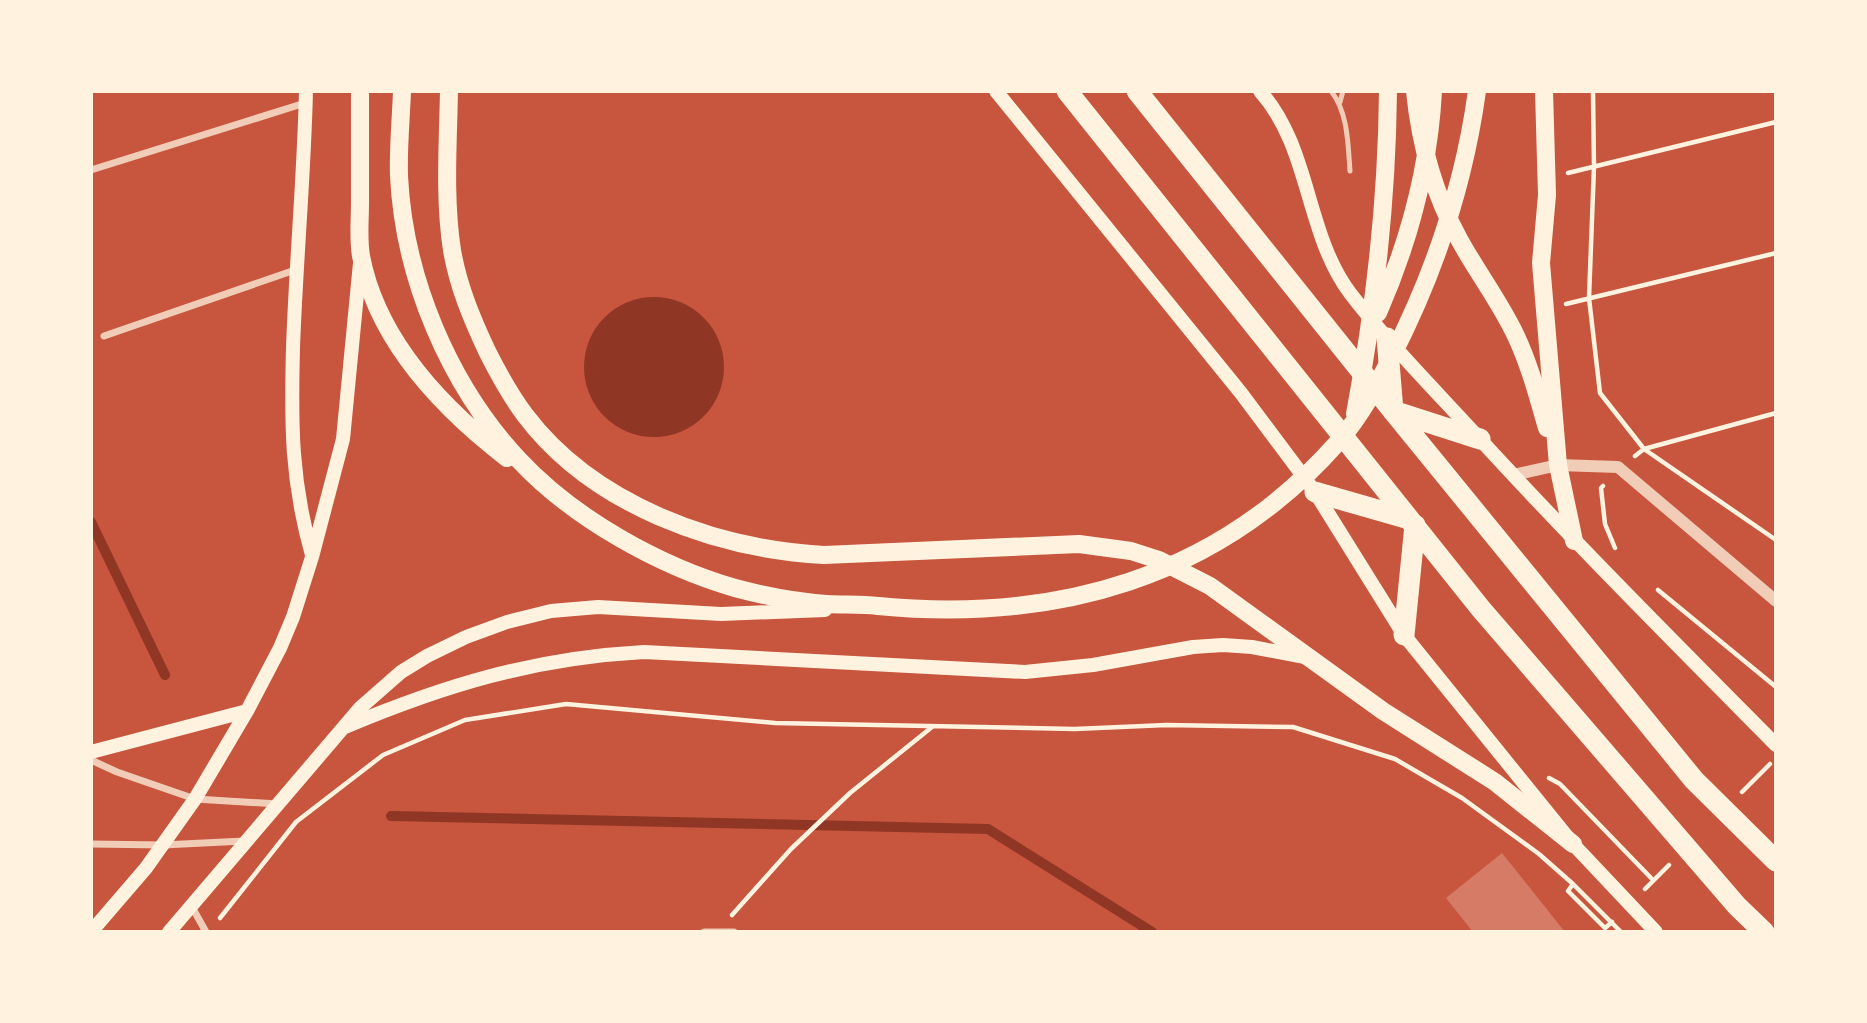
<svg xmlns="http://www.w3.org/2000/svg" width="1867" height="1023" viewBox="0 0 1867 1023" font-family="'Work Sans',sans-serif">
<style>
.water{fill:#8f3625}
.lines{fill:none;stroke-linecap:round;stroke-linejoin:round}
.stream{stroke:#8f3625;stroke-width:10}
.building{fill:#d67c66}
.path{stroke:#fff3e0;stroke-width:4.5}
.service{stroke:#f1ccb7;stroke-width:5}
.minor{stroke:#f1ccb7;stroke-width:7}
.tertiary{stroke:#f1ccb7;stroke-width:12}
.secondary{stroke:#fff3e0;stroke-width:14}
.primary{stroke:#fff3e0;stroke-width:18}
.motorway{stroke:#fff3e0;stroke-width:21}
</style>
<rect width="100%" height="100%" fill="#c8553d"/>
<path class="water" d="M584 367a70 70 0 1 1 140 0a70 70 0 1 1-140 0Z"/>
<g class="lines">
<path class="stream" d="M91,522L165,675
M391,816L988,829L1152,932"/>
</g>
<path class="building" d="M1502,853L1565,932H1473L1446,898Z"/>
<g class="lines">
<path class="path" d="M1593,91L1594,167L1589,298L1600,393L1644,449L1776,540
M1568,173L1776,122
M1566,304L1776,253
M1635,456L1644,449L1776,413
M1603,486L1601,488L1605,524L1615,548
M1658,590L1776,687
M1549,778L1560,784L1653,880
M1742,792L1770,764
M1573,884L1568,891L1605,928L1612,922
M1645,889L1669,865
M732,915L791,849L850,793L932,727
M220,918L296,822L383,755L465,720L566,704L775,723L1075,729L1166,725L1293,727L1395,759L1462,798L1539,854L1573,884L1621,932"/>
<path class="service" d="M1331,91C1348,112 1348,144 1350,171
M1340,102L1343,91"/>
<path class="minor" d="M91,170L305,103
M104,336L295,270
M91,760L117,772L195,799L278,804
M91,844L163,845L244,841
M192,907L206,932
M704,932H734"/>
<path class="tertiary" d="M1513,475L1558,465L1618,467L1776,601"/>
<path class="secondary" d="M306,91C304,177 296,262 293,348C291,424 291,481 312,555
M996,91L1241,393L1315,492L1404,635L1573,844L1656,932
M1260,91C1311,148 1305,233 1350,293C1389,344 1434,389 1477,436C1574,542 1675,643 1776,745
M345,727C445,685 534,658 644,652L1025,672L1093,665L1193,647L1223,645L1252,647L1305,657
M91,752L247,711
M91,932L146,868L195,799L247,711L280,648L293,617L312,557L343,439L360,263
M169,932L360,708L401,672L427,656L466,637L507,622L551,611L598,607L721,614L825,610"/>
<path class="primary" d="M360,91C360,128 360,165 360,203C360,220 358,239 361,256C377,340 442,408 507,458
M402,91C401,119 398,148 399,176C404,278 449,385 519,460C573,518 659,566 735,588C765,596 797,602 827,604C844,605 861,604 878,606C1055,623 1217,579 1338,442C1361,416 1376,387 1392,356C1435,272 1464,185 1477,91
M449,91C448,144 444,198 452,250C458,286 472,319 487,351C498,373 510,395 525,415C593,505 715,549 824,555L1079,544L1131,551L1159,560L1210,586L1383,711L1495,782L1573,844
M1415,91C1420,142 1434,194 1459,239C1477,272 1500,302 1516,336C1530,366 1538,397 1547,428
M1544,91L1547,195L1541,263L1558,465L1574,541
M1378,313C1409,242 1429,168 1433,91
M1355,414C1375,307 1387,200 1388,91"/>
<path class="motorway" d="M1067,91L1481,609L1737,906L1764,932
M1137,91L1393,411L1694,780L1776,861
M1387,338L1393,411L1480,439
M1315,492L1409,519
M1404,635L1415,525"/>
</g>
<rect width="1867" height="1023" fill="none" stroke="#fff3e0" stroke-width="186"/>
</svg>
